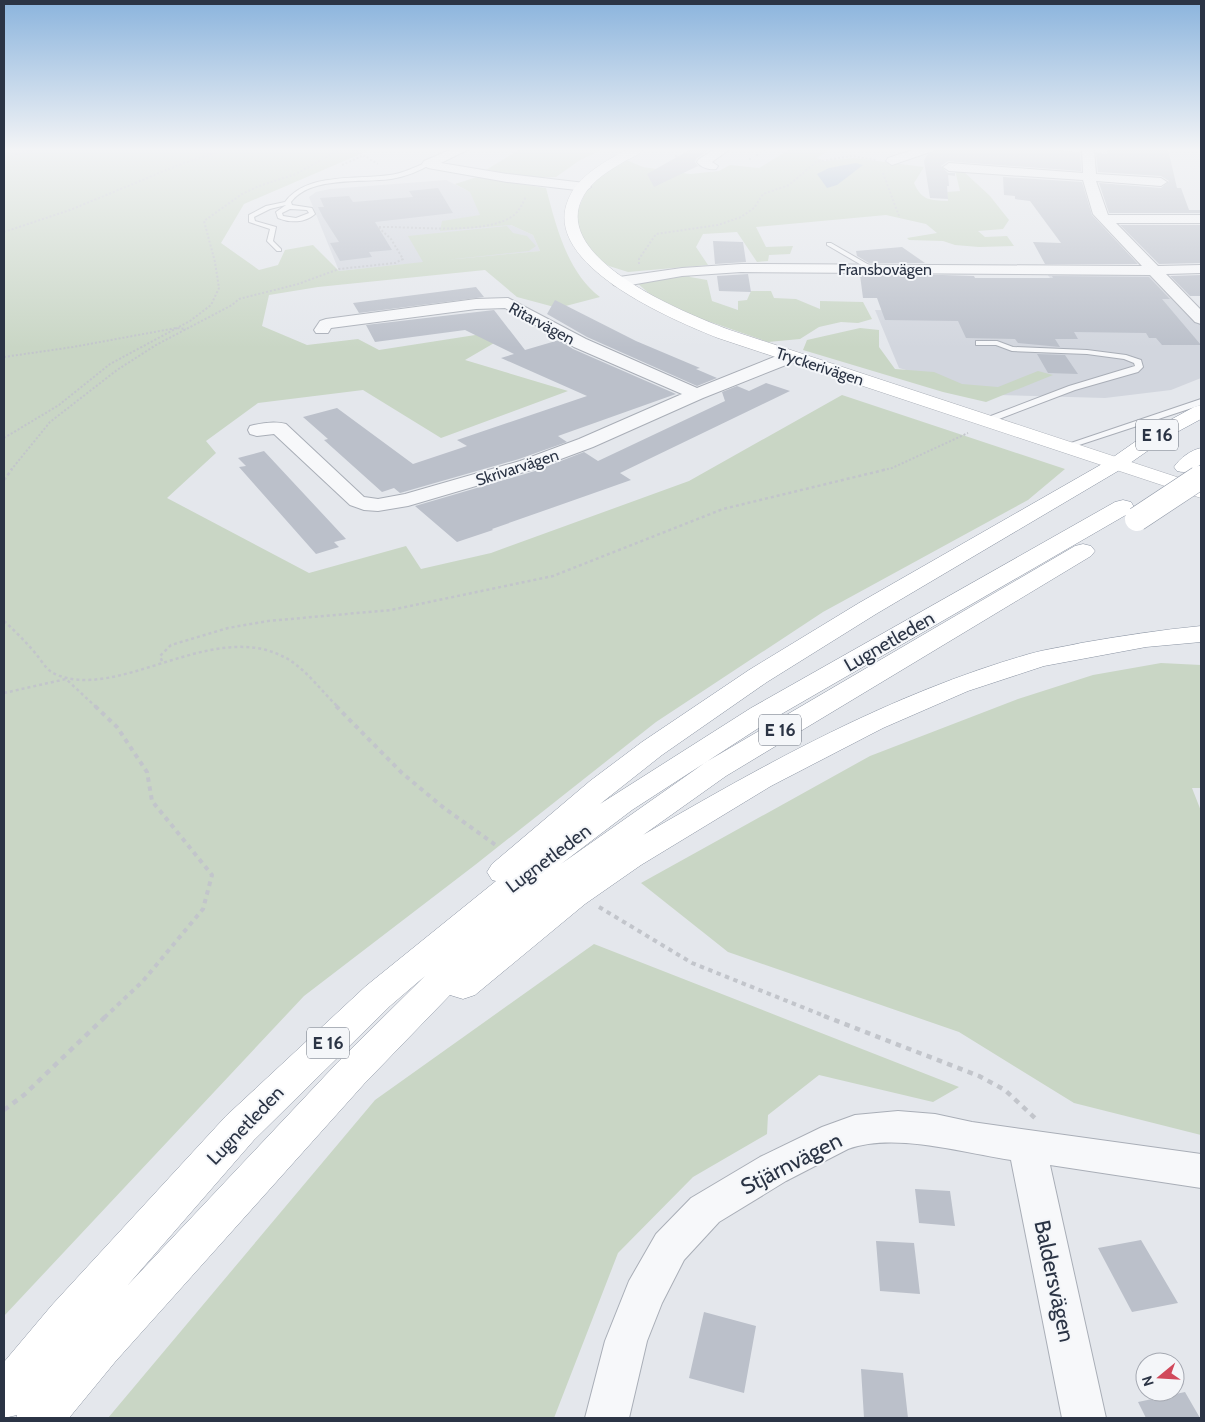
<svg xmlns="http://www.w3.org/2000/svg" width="1205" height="1422" viewBox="0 0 1205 1422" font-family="Cabin,sans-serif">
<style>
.built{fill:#d2d6de}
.green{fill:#c9d6c5}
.water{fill:#9fb4cc}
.building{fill:#bbc0ca}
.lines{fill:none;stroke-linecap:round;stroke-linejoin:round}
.lane-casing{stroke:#a9aeb7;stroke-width:2}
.street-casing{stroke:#a9aeb7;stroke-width:2}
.secondary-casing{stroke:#a9aeb7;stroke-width:1}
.highway-casing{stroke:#8b94a3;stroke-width:1}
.path-far3{stroke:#c2c5cb;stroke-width:2;stroke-dasharray:2 2;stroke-linecap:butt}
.path-far2{stroke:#c2c5cb;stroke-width:2.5;stroke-dasharray:3 3;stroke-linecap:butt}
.path-far1{stroke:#c2c5cb;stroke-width:4;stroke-dasharray:4.5 4.5;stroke-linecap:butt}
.path{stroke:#c2c5cb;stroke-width:4.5;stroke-dasharray:5.5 5.5;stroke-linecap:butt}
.lane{fill:#f7f8fa;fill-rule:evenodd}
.street{fill:#f7f8fa;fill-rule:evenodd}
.secondary{fill:#fff;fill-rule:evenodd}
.highway{fill:#fff;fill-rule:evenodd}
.highway-bridge-casing{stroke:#8b94a3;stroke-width:25;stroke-linecap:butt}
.highway-bridge{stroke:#fff;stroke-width:24}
.labels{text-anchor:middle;stroke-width:4;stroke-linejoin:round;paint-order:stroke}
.far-street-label{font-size:16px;fill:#2b3445;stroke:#f4f6f9}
.shield{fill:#f4f6f9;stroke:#676e7b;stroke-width:1}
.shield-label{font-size:18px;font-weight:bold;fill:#2b3445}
.street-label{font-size:19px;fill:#2b3445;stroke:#f4f6f9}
.near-street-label{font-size:22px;fill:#2b3445;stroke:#f4f6f9}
</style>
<rect width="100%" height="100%" fill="#e4e7ec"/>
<path class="built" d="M446,180L470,192L511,225L533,235L540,251L339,271L309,197L316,192L330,189Z
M1155,273L1201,319V378L1171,390L1105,398L997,395L899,368L875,310L1056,313L1067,301L1047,274Z"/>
<path class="green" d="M4,149H372L244,204L221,243L259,270L278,265L285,250L313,245L339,271L423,262L408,236L507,226L513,233L527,236L536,246L529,251L445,260L540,251L533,235L511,225L440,231L442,221L480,215L470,192L455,184L477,177L546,188C556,226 567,272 600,297L558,308L517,297L485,270L318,287L269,295L262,326L307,345L358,339L379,350L501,331V339L465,360L568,391L441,438L363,390L258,403L206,441L216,453L167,498L309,573L406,546L421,569L491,553L689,481L842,395L1065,469L1028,500L823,612L656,722L475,865L304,996L4,1316Z
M520,149H604L580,160L556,177L533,178L486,170Z
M790,149H829L817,158L825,161L854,158L924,167L914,183C922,201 930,200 948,201L947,192L960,191L955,170H962L990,196L1009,220L1003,229L978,231L985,237L1007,236L1014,246L979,247L955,245L943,241L909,240L907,238L937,233L926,224L886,215L756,227L766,247L793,246L790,254L769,255L768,261L757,262L737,232L703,234L696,247L708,265L628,272L609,266L590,254L580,234L576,215L587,188L599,177L624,159L643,167L690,174L719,171L730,165L759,168Z
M688,273L690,277L707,280L712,301L738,310V301L747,300L751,291H771L774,298L796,299L820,309V301L863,302L872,319L858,323L841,322L819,327L800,339L768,342L699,318L652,296L636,282Z
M860,328L879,330V347L895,369L934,372L962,384L998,387L1038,371L1053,375L986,402L943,392L803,350L807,340Z
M1161,663L1201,665V788H1192L1201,811V1135L1074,1103L959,1032L728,952L641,883L870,756L1018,699L1093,675Z
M594,944L959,1087L933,1102L819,1075L768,1115L767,1134L693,1177L618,1253L554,1418H108L375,1100Z"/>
<path class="water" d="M856,163L863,165L837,185L827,188L817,174L829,168Z"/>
<path class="building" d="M691,149H711L697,158L695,162L698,166L654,187L647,174Z
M937,149H1048L1080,152L1081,171L957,162L958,158L957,162L948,161L941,166L948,173H955V176L948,175L949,186H947L948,199L930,198L924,161L927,155Z
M1107,149H1168L1177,188H1181L1189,210H1201V213H1109L1099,183L1161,188L1169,181L1161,176L1098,172L1096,153L1107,154Z
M1003,177L1082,182L1092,215L1138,264H1045L1033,242L1061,243L1030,201L1015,199V196L1004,195Z
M438,188L453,213L375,222L392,250L369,252L372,257L340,261L330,243L339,242L323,217L318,207H324L320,198L349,196L353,202L413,197L409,191Z
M1120,225H1201V263L1159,264Z
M713,241L743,242L746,262L715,264Z
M902,247L925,263H869L857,256L856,251Z
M748,274L751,292L719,291L717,276Z
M860,275H943L974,276L975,278H1053L1052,276L1149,277L1170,299H1162L1201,345H1162L1156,338H1149L1146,333L1074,332L1078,339H1055L1060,347L1018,343L1015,339L966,338L958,321L885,320L877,298H863Z
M1201,275V296H1190L1170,276Z
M476,287L484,297L359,313L353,303Z
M555,300L636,341L700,368L696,369L717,378L697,386L587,337L547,314Z
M494,310L525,350L559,340L573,349L676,394L558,436L567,442L519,459L400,493L394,488L382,492L324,440L328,439L303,417L337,408L413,464L467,446L457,440L587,396L501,358L514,354L465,330L375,342L366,325Z
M1037,354L1065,355L1078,374L1048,373Z
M766,383L790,391L620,473L631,480L492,529L493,530L457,542L415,506L535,471L584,452L598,461L725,401L722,392L737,386L749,391Z
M264,451L346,539L334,542L339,547L316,554L239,467L246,466L238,458Z
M915,1189L950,1191L955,1226L919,1223Z
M1141,1240L1178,1303L1132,1312L1098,1248Z
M876,1241L914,1243L920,1294L880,1291Z
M704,1312L756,1326L744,1393L689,1378Z
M861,1369L903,1373L908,1418H864Z
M1185,1392L1200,1418H1146L1138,1402Z"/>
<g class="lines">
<defs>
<path id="lane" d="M426,163L431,164C420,171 404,177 391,179C362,183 310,176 291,202L292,205L312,208L315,214C305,223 290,223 278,218L276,212L286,205L270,209L254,217L255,221L276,227L273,241L281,249V251H277L267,241L270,229L249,222V215L266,206L285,202C307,172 357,180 390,175C402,174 414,167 426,163ZM290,209L307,210L309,213L296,218L283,216L282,213Z
M827,243H831L876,269L870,270L827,245Z
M976,341H997L1013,347L1087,350L1126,355L1141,360L1143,367L1138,372L1075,390L986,424L983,423V419L1069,386L1135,366L1134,363L1124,359L1087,354L1012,351L996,345H976Z
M1201,399V405L1067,449H1061L1059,447Z"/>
<path id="street" d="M452,149H469L441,163L507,174L585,183L591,187L585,191L507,182L428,168L422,164L424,161Z
M715,149H730L712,162L718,166L716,169C710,170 701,168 697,162L699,159Z
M916,149H935L933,151L892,165L886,161L888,158Z
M1082,149H1094L1096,174L1161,178L1167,182L1161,186L1096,181L1108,215H1201V223H1116L1158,266L1201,265V273L1166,274L1201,310V324L1195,322L1150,275L741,272L682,276L619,287L614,285L611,282L614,279L619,277L682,268L741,264L1142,266L1093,214L1083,180L949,171L943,167L949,163L1083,173Z
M508,298L586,339L697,388L784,353L790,352L796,353L799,357L796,361L703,398L593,447L534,469L408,506L378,511L364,510L350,505L274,434L257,436L250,434L248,430L250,426C261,423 275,421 286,424L364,497L378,499L405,494L520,461L579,439L682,394L574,347L505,308L476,309L331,328L328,333H316L314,330L320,321L326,319L476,299Z
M898,1111L935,1114L972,1122L1201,1154V1188L1050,1165L1106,1418H1062L1011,1160C963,1153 895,1132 848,1149L786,1181L719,1222L684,1260L662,1303L647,1341L629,1418H585L605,1341L629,1281L656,1234L691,1198L760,1157L822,1127L855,1115Z"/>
<path id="secondary" d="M628,149H644C639,155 631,158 625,161C610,170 593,180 584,195C546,258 689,315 730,330L1201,485V498L718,338C673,320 541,265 568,200C578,175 606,161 628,149Z"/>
<path id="highway" d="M1201,405V419L1166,438L1123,468L876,614L767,682L662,755L600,804L751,708L1115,502L1123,500L1131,502L1134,507L1131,512L771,720L632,810L561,864L706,762L1075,546L1083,544L1091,546L1095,551L1091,556L726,776L643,835C767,763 890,694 1029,654C1046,649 1064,647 1081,643C1121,636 1160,630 1201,626V642L1146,647L1044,666L968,691L883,728L771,786L641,865L585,904L475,995L463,999L450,995L364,1084L115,1362L69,1418H16L17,1415L4,1418V1362L52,1305L226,1116L366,986L496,881L492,880L487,872L492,864L590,781L642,742L749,670L859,603L1109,460L1152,430L1194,407ZM425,976L338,1062L127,1286L254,1140L390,1006Z
M1201,448V464C1193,470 1188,474 1177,471L1174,467C1180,458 1191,450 1201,448Z"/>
</defs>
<use href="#lane" class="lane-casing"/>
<use href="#street" class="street-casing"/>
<use href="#secondary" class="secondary-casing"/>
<use href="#highway" class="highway-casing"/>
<path class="path-far3" d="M353,149L378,164
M764,150H766
M756,155H758
M675,156H677
M4,158L37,149
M749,159H751
M342,165L362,156
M883,173L899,216
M4,232L70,210L181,164L227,149
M639,264V259L656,234L718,225L741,217L754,208L763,194L789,185L816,162L851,156L877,160
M4,357L73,347L176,328L186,329
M4,438L59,405L110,364L190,321L211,305L219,288L215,262L204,221L242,194L259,186L296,174L341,149
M11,470L50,422L117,370L156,345L232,305L239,299L298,284L339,269L395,263L403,259L391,239L378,227C412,226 488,236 514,215C520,210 523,203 526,196
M883,470L892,468L968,433"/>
<path class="path-far2" d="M4,480L12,469
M4,621C15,631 26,642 36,654C41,660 46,669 53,673C115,704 210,620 282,656C304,666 321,691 338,707
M162,661L160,656L171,645L228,628L268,621L391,610L553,576L723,509L888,469
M4,693L66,679L96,707"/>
<path class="path-far1" d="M95,706L117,727L147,772L152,801L212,875L203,909L143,981L105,1017
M336,706L402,773L444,808L497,846
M599,907L692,963L827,1017"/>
<path class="path" d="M824,1016L979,1076L1005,1090L1036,1119
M4,1110L24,1095L106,1016"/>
<use href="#lane" class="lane"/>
<use href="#street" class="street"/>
<use href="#secondary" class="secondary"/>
<use href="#highway" class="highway"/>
<defs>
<path id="highway-bridge" d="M1137,519L1199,478"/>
</defs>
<use href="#highway-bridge" class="highway-bridge-casing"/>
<use href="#highway-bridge" class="highway-bridge"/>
</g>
<linearGradient id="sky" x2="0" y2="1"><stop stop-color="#8bb4dd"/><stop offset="0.43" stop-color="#f3f4f6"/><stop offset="1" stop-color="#f3f4f6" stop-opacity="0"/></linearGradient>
<rect width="1205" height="348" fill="url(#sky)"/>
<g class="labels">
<g class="far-street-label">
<text x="885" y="275">Fransbovägen</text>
<text transform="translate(542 323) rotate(28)" y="6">Ritarvägen</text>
<text transform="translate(820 366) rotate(18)" y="6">Tryckerivägen</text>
<text transform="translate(517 467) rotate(-18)" y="6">Skrivarvägen</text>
</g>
<g class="shield">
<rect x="1136" y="419.5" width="42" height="31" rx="4"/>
<rect x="759" y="714.5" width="42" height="31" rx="4"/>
<rect x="307" y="1027.5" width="42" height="31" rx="4"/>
</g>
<g class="shield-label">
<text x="1157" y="441">E 16</text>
<text x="780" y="736">E 16</text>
<text x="328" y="1049">E 16</text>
</g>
<g class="street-label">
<text transform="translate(889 641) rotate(-30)" y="7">Lugnetleden</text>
<text transform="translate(548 858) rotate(-37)" y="7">Lugnetleden</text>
<text transform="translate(245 1125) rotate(-46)" y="7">Lugnetleden</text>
</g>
<g class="near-street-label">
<text transform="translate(791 1163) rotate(-27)" y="8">Stjärnvägen</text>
<text transform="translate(1055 1281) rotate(78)" y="8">Baldersvägen</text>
</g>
</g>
<rect width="1205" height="1422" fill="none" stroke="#2b3445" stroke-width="10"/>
<g transform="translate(1160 1377) rotate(252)"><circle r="24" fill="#f4f6f9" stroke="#a4a8b1"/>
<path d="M0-4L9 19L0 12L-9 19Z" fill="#d1495b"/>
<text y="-8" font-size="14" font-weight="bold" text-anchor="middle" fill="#2b3445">N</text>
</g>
</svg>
